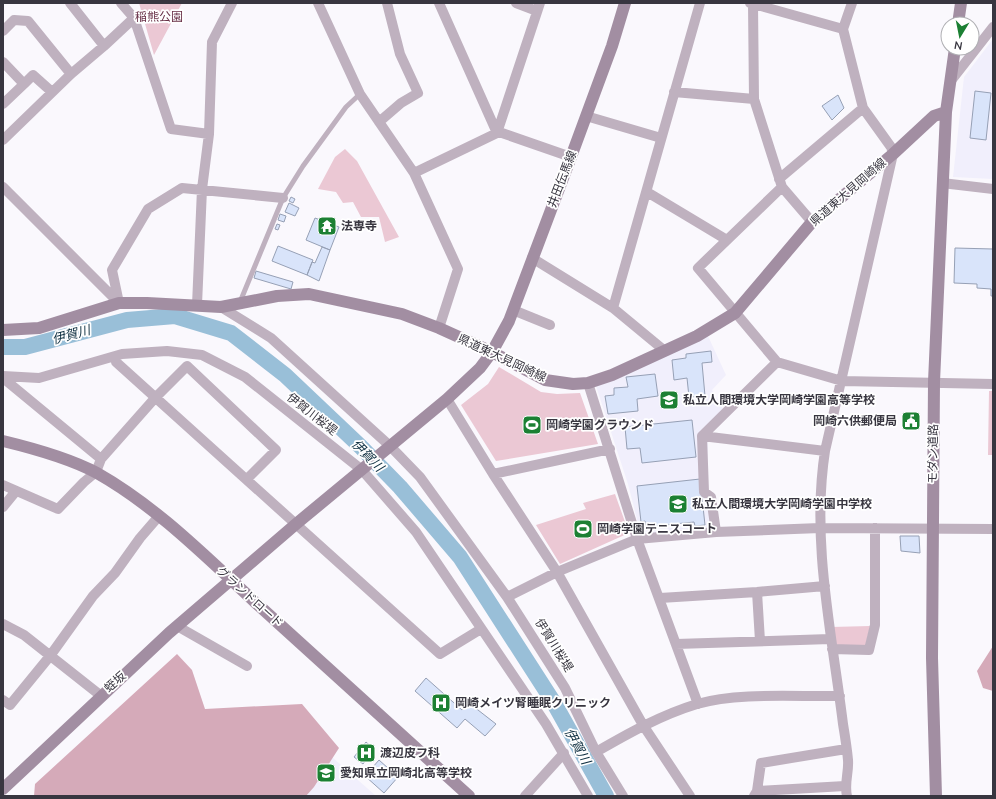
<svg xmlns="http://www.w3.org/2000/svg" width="996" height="799" viewBox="0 0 996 799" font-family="'Nunito Sans','Noto Sans JP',sans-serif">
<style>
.built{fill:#f1effc}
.green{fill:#ebc8d4}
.forest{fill:#d5aab9}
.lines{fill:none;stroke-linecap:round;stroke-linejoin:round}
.river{stroke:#99bfd8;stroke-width:16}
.building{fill:#d9e4fa;stroke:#96a0b5}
.lane{stroke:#bfb1bf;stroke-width:5}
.street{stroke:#bfb1bf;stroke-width:10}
.secondary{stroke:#a28ea2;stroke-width:12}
.labels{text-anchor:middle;stroke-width:3.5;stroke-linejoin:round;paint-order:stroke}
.park-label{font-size:12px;fill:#683047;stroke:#fff}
.street-label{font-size:12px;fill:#383640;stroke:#fff}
.poi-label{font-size:12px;font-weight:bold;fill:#383640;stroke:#fff;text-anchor:start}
.water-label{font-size:13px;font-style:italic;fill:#0c2d3f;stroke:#fff}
</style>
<rect width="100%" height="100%" fill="#faf8fd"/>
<path class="built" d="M993,39V179L953,177L964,77Z
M708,336L726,375L712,390L723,409L708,430L707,496L713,530L641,535L628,484L595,383Z
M323,749L376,796H284Z"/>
<path class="green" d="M139,3H182L154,55Z
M345,149L357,161L399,237L385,242L379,217H361L353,202L343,203L336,192L318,189L335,157Z
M499,367L541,392L557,394L580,393L598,444L496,461L461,405L488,384Z
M989,391H993V455H988Z
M615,494L629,533L560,564L536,525L586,509L583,503Z
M870,626L865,648L834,647L831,627Z"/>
<path class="forest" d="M993,646V691L983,688L977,671Z
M177,654L192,670L205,709L302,704L339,748L314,787L306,796H34L35,784Z"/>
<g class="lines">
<path class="river" d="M3,347H25L127,320L175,316L231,333L285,375L361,447L400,487L460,557L554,703L606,796"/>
</g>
<path class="building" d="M975,91L991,93L986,140L970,138Z
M838,95L844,108L832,120L822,106Z
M291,197L295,199L293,203L289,201Z
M289,203L299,208L295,216L285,212Z
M280,214L286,216L284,222L278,220Z
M315,218L339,227L330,250L306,240Z
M277,224L280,225L278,230L275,229Z
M278,246L313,260L307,275L272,261Z
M322,247L330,250L319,281L307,275L312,262L315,263Z
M955,248L993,249V296H991V289L977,288V284L954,283Z
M256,271L293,282L291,289L254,278Z
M711,351L712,362L702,363L705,396L689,397L687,378L674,380L672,360L686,358V354Z
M655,374L658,396L637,399L638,411L608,414L605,396L614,395V388L628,387L626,377Z
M692,420L696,457L642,463L640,448L627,449L625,427Z
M700,479L705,525L695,526L694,522L646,527L645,521L641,522L637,486Z
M900,536H919L920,553L901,551Z
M426,678L462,710L469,703L496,724L485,736L465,719L457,728L415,691Z
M366,742L374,749L363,764L354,757Z
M379,760L398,777L384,793L365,776Z"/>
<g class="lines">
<path class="lane" d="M240,302L283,198L303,166L346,107L360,94"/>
<path class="street" d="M70,3L104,46
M121,3L134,18L171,129L209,134
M318,3L360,94L414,173L458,269L439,328
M439,3L497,133
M516,3L537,11
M750,3L843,29
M753,4L754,99L782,187L812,222
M3,31L14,20L28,21L71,74
M3,62L24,84L33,75L52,92
M950,82L993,27
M674,92L754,99
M3,104L24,84
M586,116L661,138
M379,122L401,103L418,93L400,54L387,3
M497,133L540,3
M3,140L71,74L104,46L134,18
M414,173L497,133H502L571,157
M779,179L863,108
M942,183L993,189
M3,187L119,303
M782,187L698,268L777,362L842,381L993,384
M647,192L727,240
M532,258L613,308L665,351
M119,303L112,270L148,209L182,188L283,198
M197,305L202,189L209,134L212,42L232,3
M221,307L271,338L390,446L420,477L507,597L565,688L596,752L623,796
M613,308L700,3
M513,310L550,325
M116,362L440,654L481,629
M3,376L39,378L122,354L167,351L202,355L245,377L362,470L416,532L546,724L588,796
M3,378L101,459L96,472L84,482L58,509L3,485
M588,383L637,539L698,704
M447,399L493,474L557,572L643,725L690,796
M702,436L825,451
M101,459L155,398L187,366L276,450L247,479
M493,474L610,449
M3,507L16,491
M716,532L711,497L704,492L702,436L777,362
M757,592L760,641
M507,597L557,572L637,539L716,532L820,528L993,529
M660,598L757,592L825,586
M3,624L24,635L100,695
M177,626L247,666
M676,644L830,639
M832,649L869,650L875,625V528
M3,700L10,705L50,656L93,596L115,573L140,538L159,516
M596,752C629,733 661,715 697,704C739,692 796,697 840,696
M757,791L845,786
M525,796L564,753
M754,796L757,791L761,763L846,749
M847,796C844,783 849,773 848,760C847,748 845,736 843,724C832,634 811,541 825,451L893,154L891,147L863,108L843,29L852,3"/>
<path class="secondary" d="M958,24L961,3
M3,330L39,328L119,303H147L221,307L277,296L309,294L402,314L439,328L492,352L545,380L573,384L588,383L612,375L697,336L735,313L812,222L893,154L934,116L946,112
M3,441C32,448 71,459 97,473C157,507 206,557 256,603C327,667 398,732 469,796
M3,789L169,633L296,524L447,399L480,368L492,352L509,321L571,157L612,46L625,3
M936,796L932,658L934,382L946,112L955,48"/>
</g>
<defs>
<symbol id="temple-square" viewBox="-11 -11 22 22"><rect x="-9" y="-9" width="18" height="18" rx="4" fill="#1c8033" stroke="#fff"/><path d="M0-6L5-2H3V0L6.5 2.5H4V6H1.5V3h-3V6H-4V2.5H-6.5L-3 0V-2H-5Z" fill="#fff"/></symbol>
<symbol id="school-square" viewBox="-11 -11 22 22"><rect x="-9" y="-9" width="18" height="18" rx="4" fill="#1c8033" stroke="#fff"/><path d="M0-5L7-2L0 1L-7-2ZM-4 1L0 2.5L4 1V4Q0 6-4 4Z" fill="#fff"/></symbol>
<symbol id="civic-square" viewBox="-11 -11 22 22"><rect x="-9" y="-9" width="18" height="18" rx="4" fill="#1c8033" stroke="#fff"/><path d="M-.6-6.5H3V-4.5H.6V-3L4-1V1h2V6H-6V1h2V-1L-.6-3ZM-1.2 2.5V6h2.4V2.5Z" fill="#fff"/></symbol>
<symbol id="stadium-square" viewBox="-11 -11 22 22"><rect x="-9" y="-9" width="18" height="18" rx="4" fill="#1c8033" stroke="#fff"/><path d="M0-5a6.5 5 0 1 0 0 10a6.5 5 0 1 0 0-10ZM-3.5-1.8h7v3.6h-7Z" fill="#fff"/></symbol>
<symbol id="hospital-square" viewBox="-11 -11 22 22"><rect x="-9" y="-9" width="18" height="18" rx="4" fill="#1c8033" stroke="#fff"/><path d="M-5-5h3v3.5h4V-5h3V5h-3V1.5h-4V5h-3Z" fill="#fff"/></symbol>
</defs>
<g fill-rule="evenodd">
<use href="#temple-square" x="316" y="215" width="22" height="22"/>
<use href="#school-square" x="658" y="389" width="22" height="22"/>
<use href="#civic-square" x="900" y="410" width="22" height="22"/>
<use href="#stadium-square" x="521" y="414" width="22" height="22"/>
<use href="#school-square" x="667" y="493" width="22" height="22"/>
<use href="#stadium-square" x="572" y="518" width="22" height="22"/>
<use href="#hospital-square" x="430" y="692" width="22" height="22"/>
<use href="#hospital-square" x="355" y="742" width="22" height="22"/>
<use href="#school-square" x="315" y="762" width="22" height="22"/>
</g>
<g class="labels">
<g class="park-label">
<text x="159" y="21">稲熊公園</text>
</g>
<g class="street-label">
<text transform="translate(562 179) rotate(-69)" y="4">井田伝馬線</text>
<text transform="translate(848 192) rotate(-41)" y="4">県道東大見岡崎線</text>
<text transform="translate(502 358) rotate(25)" y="4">県道東大見岡崎線</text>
<text transform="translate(312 414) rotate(38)" y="4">伊賀川桜堤</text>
<text transform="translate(933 454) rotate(-89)" y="4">モダン道路</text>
<text transform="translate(250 597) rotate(42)" y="4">グランドロード</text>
<text transform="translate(554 645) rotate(58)" y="4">伊賀川桜堤</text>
<text transform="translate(115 682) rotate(-42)" y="4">蛭坂</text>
</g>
<g class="poi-label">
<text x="341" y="230">法専寺</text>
<text x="683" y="404">私立人間環境大学岡崎学園高等学校</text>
<text x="897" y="425" text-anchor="end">岡崎六供郵便局</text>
<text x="546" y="429">岡崎学園グラウンド</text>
<text x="692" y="508">私立人間環境大学岡崎学園中学校</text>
<text x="597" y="533">岡崎学園テニスコート</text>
<text x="455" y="707">岡崎メイツ腎睡眠クリニック</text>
<text x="380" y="757">渡辺皮フ科</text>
<text x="340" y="777">愛知県立岡崎北高等学校</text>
</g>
<g class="water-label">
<text transform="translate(71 334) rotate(-15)" y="5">伊賀川</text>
<text transform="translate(368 455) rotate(45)" y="5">伊賀川</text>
<text transform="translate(578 746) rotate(61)" y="5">伊賀川</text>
</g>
</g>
<rect width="996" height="799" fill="none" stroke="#383640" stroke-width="8"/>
<g transform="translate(960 36) rotate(190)"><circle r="19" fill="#ffffff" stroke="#afafb3"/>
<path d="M0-3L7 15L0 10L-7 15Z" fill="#1c8033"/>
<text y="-6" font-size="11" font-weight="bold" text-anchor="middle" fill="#383640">N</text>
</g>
</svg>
